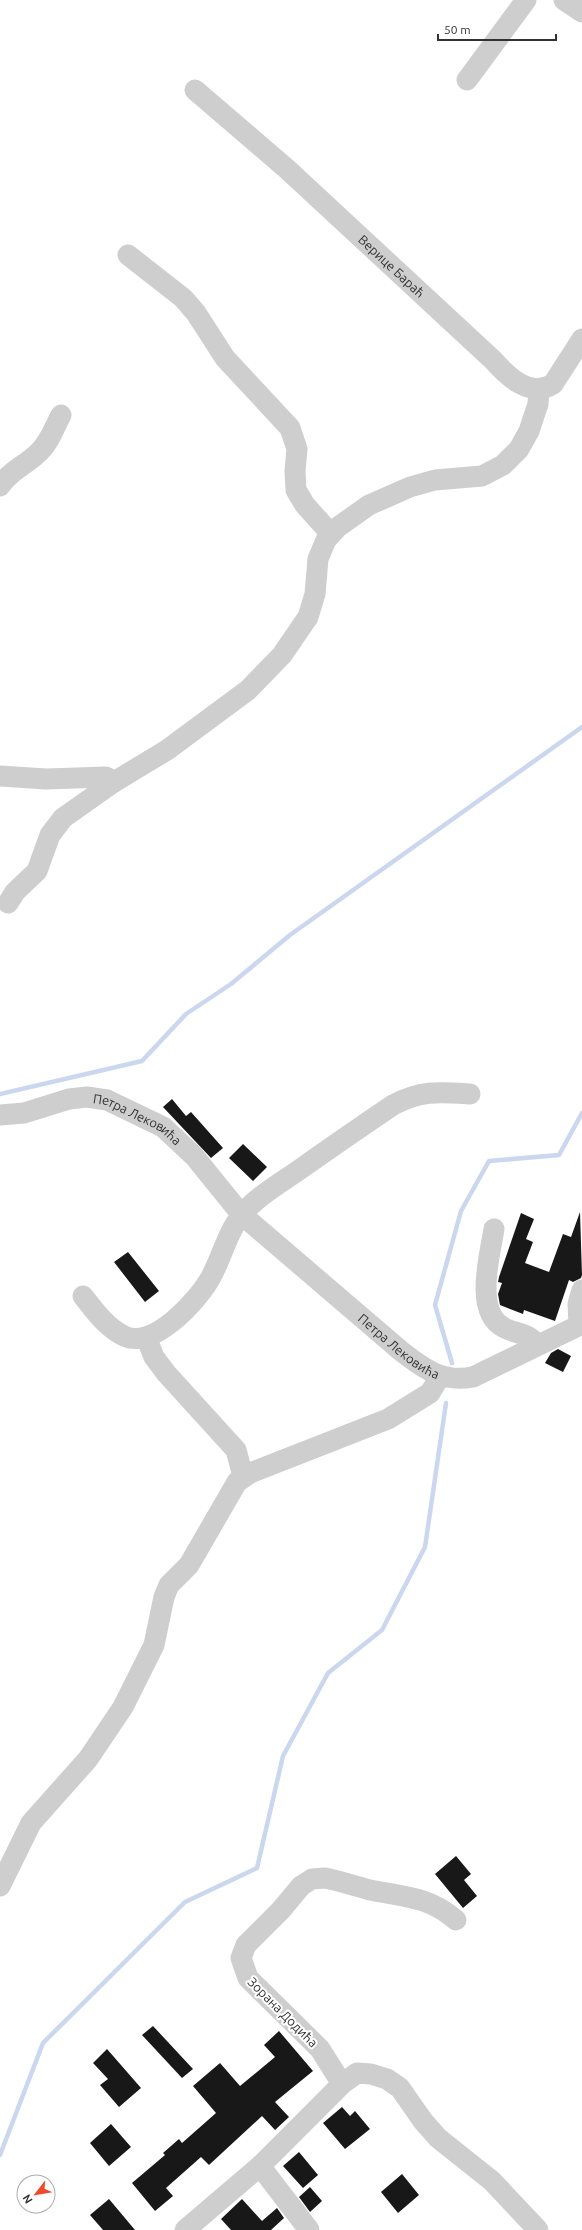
<svg xmlns="http://www.w3.org/2000/svg" width="582" height="2230" viewBox="0 0 582 2230" font-family="Ubuntu,sans-serif">
<style>
.lines{fill:none;stroke-linecap:round;stroke-linejoin:round}
.stream{stroke:#cad7ef;stroke-width:4.5}
.building{fill:#181818}
.minor{stroke:#cecece;stroke-width:21}
.labels{text-anchor:middle;stroke-width:4;stroke-linejoin:round;paint-order:stroke}
.street-label{font-size:13px;fill:#313131;stroke:#fff}
</style>
<rect width="100%" height="100%" fill="#fff"/>
<g class="lines">
<path class="stream" d="M0,1094L142,1061L186,1014L231,984L290,935L582,727
M452,1363L435,1305L461,1211L489,1161L559,1155L582,1113
M0,2155L43,2043L185,1902L257,1868L283,1756L328,1673L382,1630L425,1547L446,1403"/>
</g>
<path class="building" d="M172,1099L186,1116L191,1112L223,1148L211,1158L163,1107Z
M243,1144L267,1167L253,1181L229,1158Z
M580,1212L582,1275L581,1278L573,1282L569,1280L555,1321L524,1310L523,1314L500,1305L498,1294L502,1283L498,1282L499,1277L521,1213L534,1219L526,1239L533,1242L525,1263L549,1272L563,1234L571,1237Z
M128,1252L159,1291L145,1302L114,1262Z
M558,1349L571,1356L563,1372L545,1363L551,1353Z
M456,1856L471,1874L464,1880L477,1896L463,1908L435,1874Z
M153,2026L193,2069L182,2078L142,2035Z
M279,2031L313,2071L275,2102L289,2117L275,2130L262,2116L209,2165L201,2157L166,2188L173,2196L155,2211L132,2183L165,2155L163,2153L179,2139L182,2143L216,2113L193,2086L220,2063L240,2086L275,2057L264,2045Z
M107,2049L141,2088L119,2107L100,2085L108,2079L93,2063Z
M342,2107L350,2116L355,2111L370,2129L345,2149L323,2123Z
M111,2124L131,2147L109,2166L90,2143Z
M299,2152L318,2175L303,2188L283,2166Z
M402,2174L419,2195L398,2213L381,2192Z
M310,2187L322,2201L310,2212L299,2197Z
M109,2199L135,2230H103L90,2215Z
M242,2199L262,2221L277,2208L284,2218L271,2230H231L221,2219Z"/>
<g class="lines">
<g class="minor">
<path d="M564,0L582,12"/>
<path d="M467,80L526,0"/>
<path id="s1" d="M195,90L287,169L493,360C508,377 530,398 553,384L582,339"/>
<path d="M128,255L183,298L196,313L225,358L290,428L297,449L295,471L296,490L305,505L331,534"/>
<path d="M0,486C10,471 24,466 37,454C49,444 54,428 61,415"/>
<path d="M0,776L46,779L106,777L114,782"/>
<path d="M8,903L15,892L37,871L50,835L63,818L114,782L167,750L248,690L282,655L308,617L315,594L318,559L326,540L338,527L369,505L410,487L435,480L482,476L503,465L519,449L529,431L538,404L539,389"/>
<path id="s2" d="M0,1115L24,1113L69,1099L87,1097L107,1100L163,1127L194,1156L241,1214L401,1351C424,1369 443,1383 473,1377L582,1324"/>
<path d="M494,1229C490,1255 474,1311 503,1327C514,1334 529,1332 537,1345"/>
<path d="M83,1296C94,1310 107,1328 124,1336C154,1350 199,1299 211,1277C224,1253 228,1227 248,1208C262,1193 282,1182 299,1170C330,1148 362,1126 393,1105C421,1090 440,1092 470,1094"/>
<path d="M579,1324L578,1304L582,1290"/>
<path d="M146,1337L154,1357L166,1373L236,1450L243,1476"/>
<path d="M0,1886L31,1823L88,1759L123,1707L154,1645L164,1597L169,1585L189,1565L237,1482L250,1473L388,1419L430,1393L440,1376"/>
<path d="M342,2084L320,2049L248,1978L241,1958L246,1945L281,1910L301,1886L312,1879L325,1878C340,1881 355,1886 370,1890C404,1897 428,1896 456,1920"/>
<path d="M260,2166L309,2230"/>
<path d="M185,2230L260,2166L342,2084L357,2073L371,2074L387,2079L400,2088L423,2121L438,2138L492,2181L538,2230"/>
</g>
</g>
<g class="labels">
<g class="street-label">
<text dy="5" stroke="none"><textPath href="#s1" startOffset="264">Верице Бараћ</textPath></text>
<text dy="5" stroke="none"><textPath href="#s2" startOffset="145">Петра Лековића</textPath></text>
<text dy="5" stroke="none"><textPath href="#s2" startOffset="495">Петра Лековића</textPath></text>
<text transform="translate(283 2012) rotate(45)" y="5">Зорана Додића</text>
</g>
</g>
<g transform="translate(36 2194) rotate(239)"><circle r="19" fill="#ffffff" stroke="#adadad"/>
<path d="M0-3L7 15L0 10L-7 15Z" fill="#ef4b2b"/>
<text y="-6" font-size="11" font-weight="bold" text-anchor="middle" fill="#313131">N</text>
</g>
<path d="M438 34v6h118v-6" fill="none" stroke="#313131" stroke-width="2"/>
<text x="444" y="34" font-size="12" fill="#313131" stroke="#ffffff" stroke-width="3" paint-order="stroke">50 m</text>
</svg>
